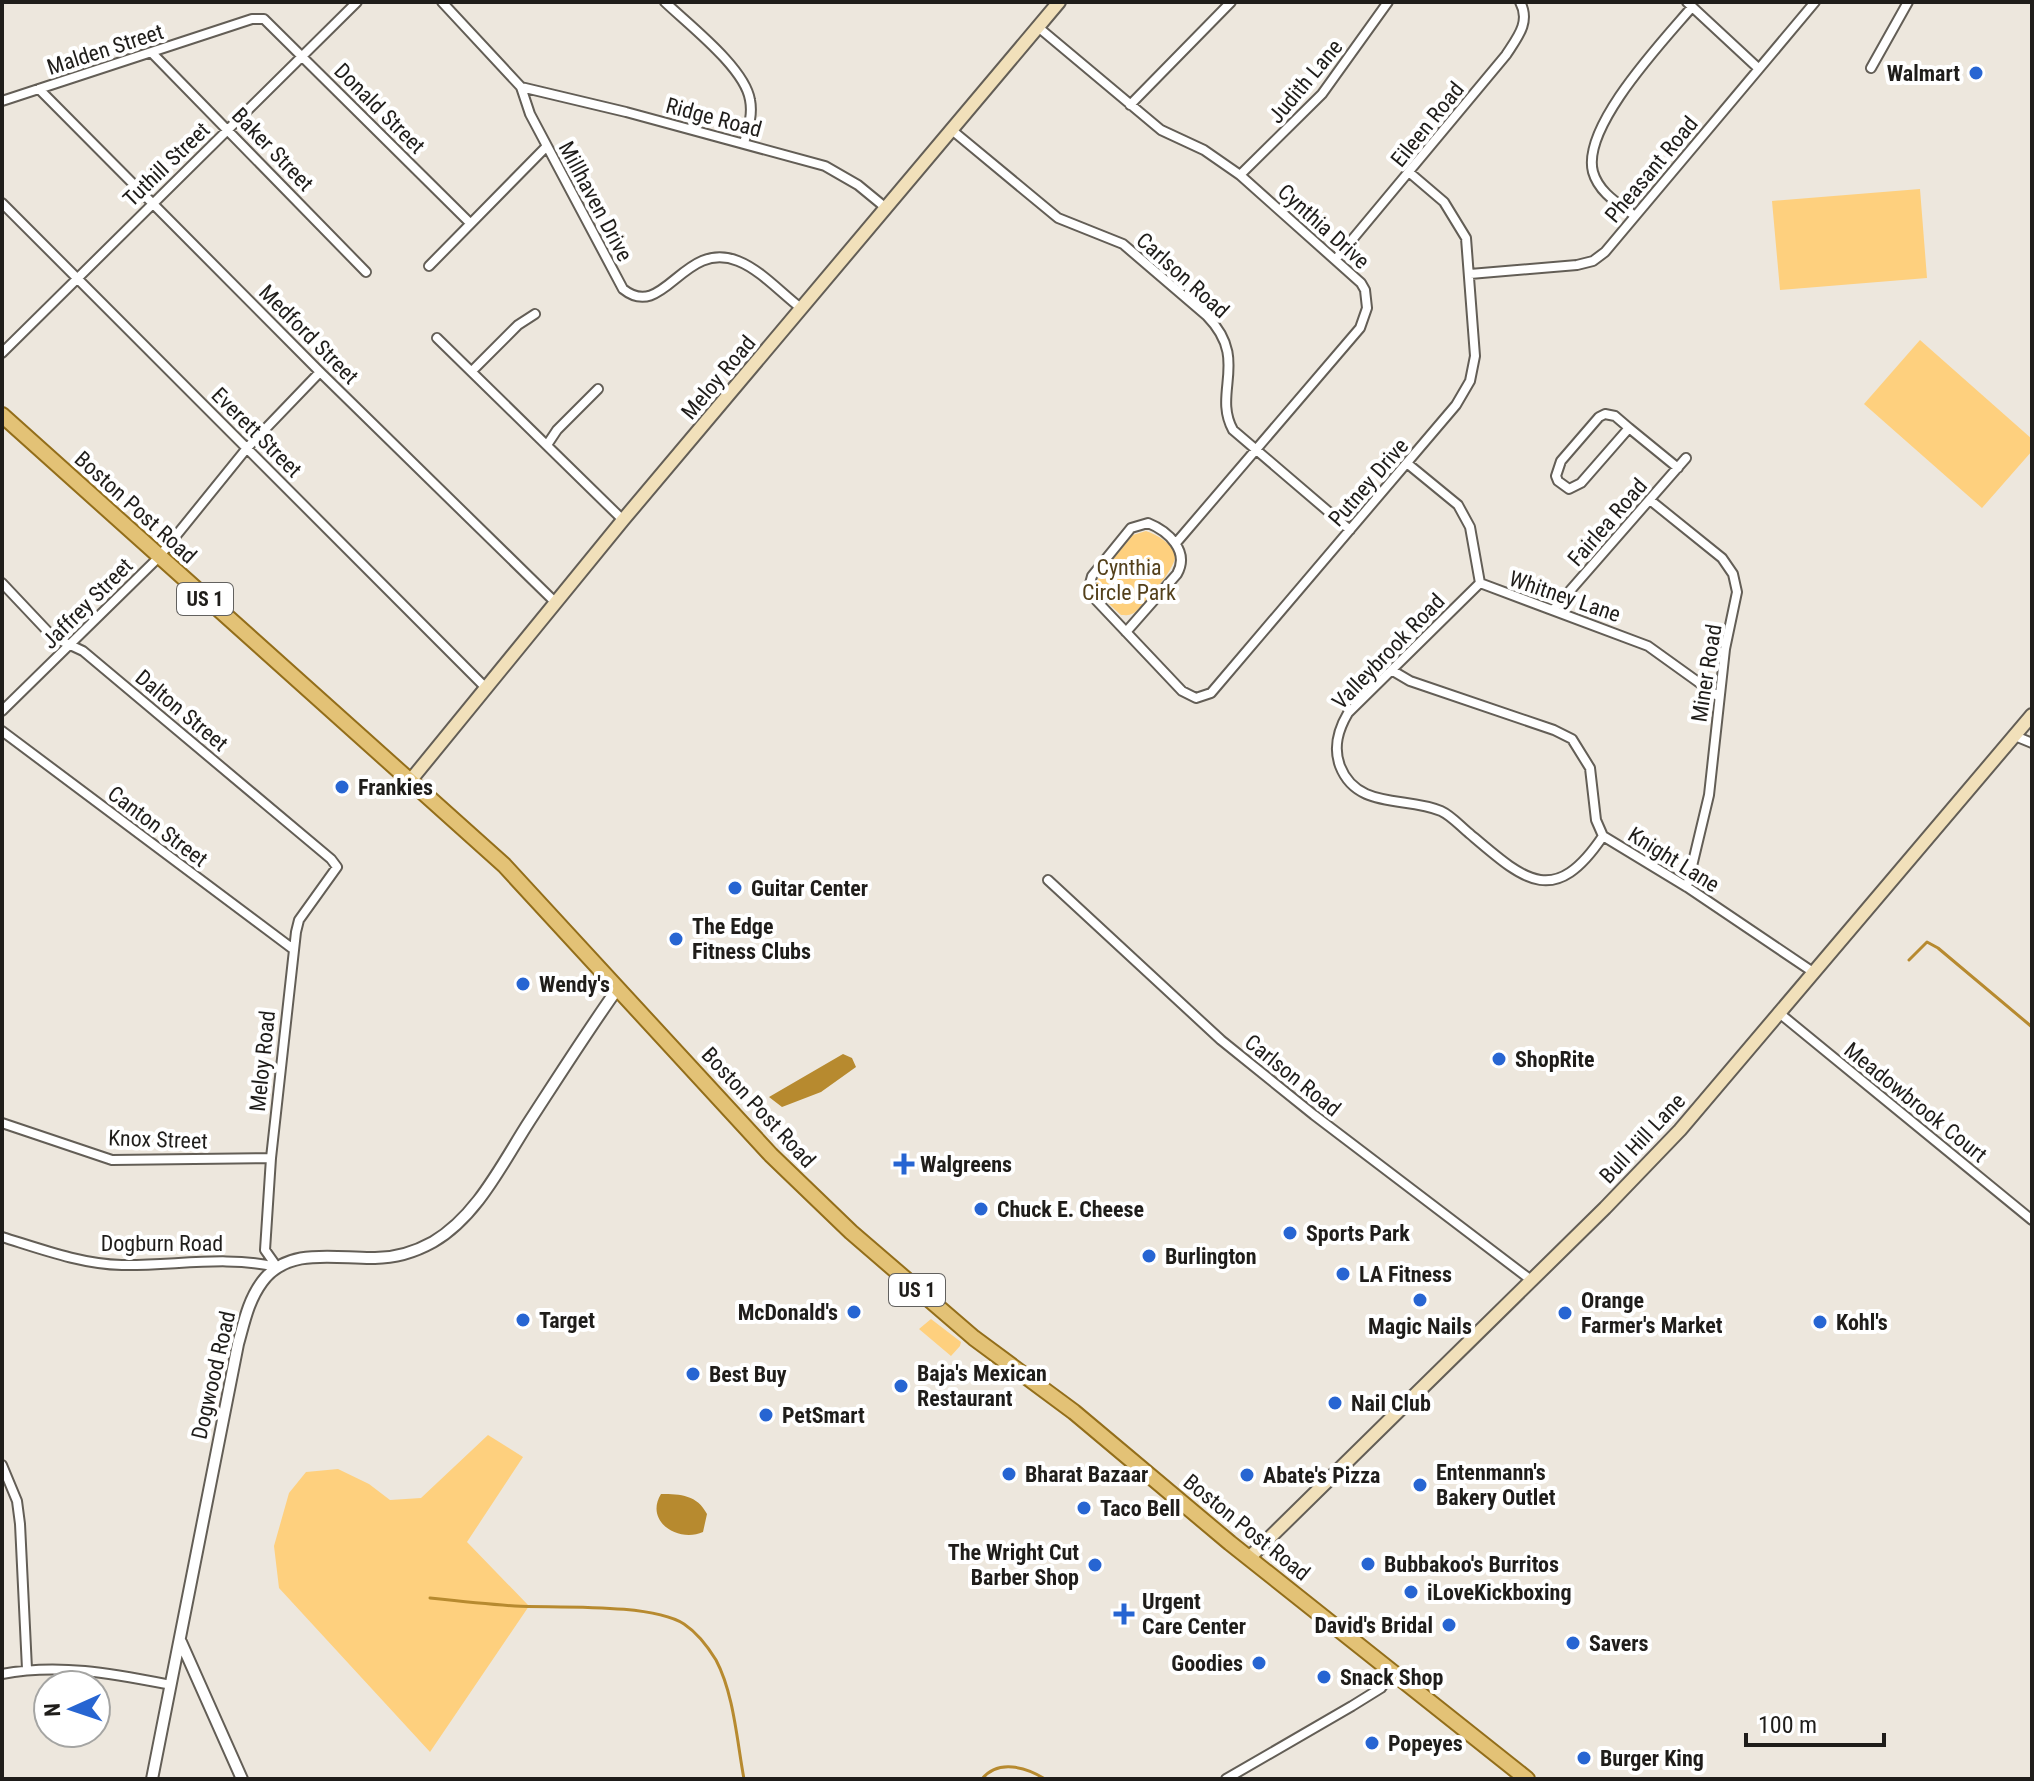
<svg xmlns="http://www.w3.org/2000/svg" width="2034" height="1781" viewBox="0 0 2034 1781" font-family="'Roboto Condensed',sans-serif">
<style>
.green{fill:#fed07e}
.water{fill:#b78a2f}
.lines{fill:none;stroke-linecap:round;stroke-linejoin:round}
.stream{stroke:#b78a2f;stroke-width:3}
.minor-casing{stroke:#635e56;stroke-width:12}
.tertiary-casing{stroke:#635e56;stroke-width:14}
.secondary-casing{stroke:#635e56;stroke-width:16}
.primary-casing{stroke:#936e1a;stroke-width:18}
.minor{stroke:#fff;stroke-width:8}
.tertiary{stroke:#fff;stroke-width:10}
.secondary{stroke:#f1e0ba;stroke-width:12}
.primary{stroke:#e3c276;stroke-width:14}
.poi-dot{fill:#2765d2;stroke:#fff;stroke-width:3}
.labels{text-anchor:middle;stroke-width:8;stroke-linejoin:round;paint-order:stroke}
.shield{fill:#fff;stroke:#62615f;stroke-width:2}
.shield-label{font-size:20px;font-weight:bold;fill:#1f1d1a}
.street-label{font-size:22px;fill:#1f1d1a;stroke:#fff}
.poi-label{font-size:22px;font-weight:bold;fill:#1f1d1a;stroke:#fff;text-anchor:start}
.park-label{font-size:22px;fill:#53401b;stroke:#fff}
</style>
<rect width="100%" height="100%" fill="#ede7dd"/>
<path class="green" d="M1920,189L1927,278L1780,290L1772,201Z
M1920,340L2032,439V451L1982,508L1864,404Z
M1146,531C1156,534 1173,544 1175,555C1178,566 1143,606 1134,613C1128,616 1127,615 1121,615L1098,594L1096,584L1100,575L1133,535Z
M931,1319L961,1342L960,1346L951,1356L919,1329Z
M488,1435L523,1457L467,1542L529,1606L430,1752L279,1588L274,1546L289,1493L306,1472L338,1469L369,1484L390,1500L421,1498Z"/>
<path class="water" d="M843,1054L852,1058L856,1067L821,1092L782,1107L769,1097Z
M661,1494C681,1494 697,1495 707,1514L703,1532C679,1543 644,1522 661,1494Z"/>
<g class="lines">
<path class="stream" d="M1909,960L1927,942L1938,948L2032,1027
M430,1598C458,1601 486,1604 515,1606C556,1608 651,1603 684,1624C696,1632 708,1647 716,1660C734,1694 737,1742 744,1779
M982,1779C998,1759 1026,1767 1045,1779"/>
<defs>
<path id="minor" d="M442,2L521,87L530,114L623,289C664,322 683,239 738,261C761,270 782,294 802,309
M665,2C689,25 745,68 750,100C753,115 748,129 744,143
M1687,2L1758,68
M1038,27L1161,130L1204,150L1240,175L1361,283L1365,290L1367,308L1360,328L1176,543
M152,53L366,272
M1871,68L1908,2
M521,87L626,112L825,166L858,185L886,208
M39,89L320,372L556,603
M2,101L252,19H264L470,223
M1130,105L1231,2
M953,131L1058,218L1123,244L1207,316C1250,360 1212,392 1233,430L1350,530
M1240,175L1322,94L1388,2
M2,203L486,688
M1635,216C1619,204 1599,193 1593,172C1581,127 1664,40 1692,7
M1336,259L1506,55C1517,38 1531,22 1520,2
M429,266L547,146
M1470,274L1577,265L1593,261L1605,252L1815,2
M437,338L623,520
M2,353L357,2
M472,371L518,325L535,314
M1605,414L1615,416L1629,428L1581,483L1569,489L1558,481L1556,476L1561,461L1599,417Z
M1629,428L1678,468
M547,445L557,430L598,389
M1408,464L1458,505L1470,527L1480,583L1648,646L1719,697
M1650,500L1722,558L1733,574L1737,592L1725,649L1709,795L1687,887
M2,583L53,637L83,651L331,859L337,867L299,920L296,932L271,1158L265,1250L277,1267
M1480,583L1348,713C1338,730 1333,747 1340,766C1357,810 1406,796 1441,811C1452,816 1461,827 1470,834C1524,880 1554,909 1603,836
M1554,609L1686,458
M1126,632L1177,574C1190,551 1168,531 1148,523L1131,528L1092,576L1089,587L1094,598L1182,691L1196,698L1211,693L1456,405L1470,381L1475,356L1466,238L1444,202L1410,173
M1393,671L1410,681L1554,730L1572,739L1590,768L1596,820L1603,836L1687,887L1813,972
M2,711L158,558L247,448L320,372
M2,731L293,949
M2015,736L2032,743
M1048,880L1221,1040L1314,1115L1531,1280
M1778,1012L2032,1220
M2,1123L112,1160L271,1158
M2,1237C41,1249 81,1264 122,1265C173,1266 227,1255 276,1267
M2,1465L17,1501L20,1524L27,1669
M2,1674C60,1663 114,1674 171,1685
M1226,1779L1352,1706L1381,1688L1392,1672"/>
<path id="tertiary" d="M181,1642L242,1779
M152,1779L238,1344C244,1323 248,1301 262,1282C288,1246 337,1259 375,1258C396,1258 415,1252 433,1242C476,1217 501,1166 527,1125C557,1079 586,1033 618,988"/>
<path id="secondary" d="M410,781L623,520L1059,2
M1249,1558L1605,1208L1680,1130L2032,715"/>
<path id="primary" d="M2,415L504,865L771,1155L851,1232L974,1338L1074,1412L1230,1543L1527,1779"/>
</defs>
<use href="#minor" class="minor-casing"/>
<use href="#tertiary" class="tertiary-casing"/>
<use href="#secondary" class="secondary-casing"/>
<use href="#primary" class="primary-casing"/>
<use href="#minor" class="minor"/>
<use href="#tertiary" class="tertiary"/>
<use href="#secondary" class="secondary"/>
<use href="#primary" class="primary"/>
</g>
<g class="poi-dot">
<circle cx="1976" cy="73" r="8"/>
<circle cx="342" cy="787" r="8"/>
<circle cx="735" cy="888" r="8"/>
<circle cx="676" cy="939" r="8"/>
<circle cx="523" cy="984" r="8"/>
<circle cx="1499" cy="1059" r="8"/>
<path d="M900 1152h8v8h8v8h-8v8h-8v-8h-8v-8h8z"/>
<circle cx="981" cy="1209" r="8"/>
<circle cx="1290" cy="1233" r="8"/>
<circle cx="1149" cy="1256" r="8"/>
<circle cx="1343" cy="1274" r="8"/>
<circle cx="1420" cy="1300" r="8"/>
<circle cx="854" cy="1312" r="8"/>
<circle cx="1565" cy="1313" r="8"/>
<circle cx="523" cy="1320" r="8"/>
<circle cx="1820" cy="1322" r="8"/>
<circle cx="693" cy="1374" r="8"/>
<circle cx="901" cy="1386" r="8"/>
<circle cx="1335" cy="1403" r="8"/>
<circle cx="766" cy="1415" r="8"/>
<circle cx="1009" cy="1474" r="8"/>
<circle cx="1247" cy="1475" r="8"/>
<circle cx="1420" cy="1485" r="8"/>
<circle cx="1084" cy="1508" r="8"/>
<circle cx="1368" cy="1564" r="8"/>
<circle cx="1095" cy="1565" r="8"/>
<circle cx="1411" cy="1592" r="8"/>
<path d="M1120 1602h8v8h8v8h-8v8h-8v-8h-8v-8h8z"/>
<circle cx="1449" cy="1625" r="8"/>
<circle cx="1573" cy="1643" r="8"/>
<circle cx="1259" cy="1663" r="8"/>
<circle cx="1324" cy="1677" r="8"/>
<circle cx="1372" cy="1743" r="8"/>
<circle cx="1584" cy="1758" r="8"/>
</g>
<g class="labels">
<g class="shield">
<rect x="177" y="583" width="56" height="32" rx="6"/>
<rect x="889" y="1274" width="56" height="32" rx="6"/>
</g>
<g class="shield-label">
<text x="205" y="606">US 1</text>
<text x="917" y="1297">US 1</text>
</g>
<g class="street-label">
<text transform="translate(105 49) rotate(-18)" y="8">Malden Street</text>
<text transform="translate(1305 81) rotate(-50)" y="8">Judith Lane</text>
<text transform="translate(380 108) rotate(45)" y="8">Donald Street</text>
<text transform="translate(714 117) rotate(15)" y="8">Ridge Road</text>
<text transform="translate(1427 124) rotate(-51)" y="8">Eileen Road</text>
<text transform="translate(273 149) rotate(46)" y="8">Baker Street</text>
<text transform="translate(166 164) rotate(-44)" y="8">Tuthill Street</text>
<text transform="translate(1651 169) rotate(-50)" y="8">Pheasant Road</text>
<text transform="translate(596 201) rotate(62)" y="8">Millhaven Drive</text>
<text transform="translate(1324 226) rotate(42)" y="8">Cynthia Drive</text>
<text transform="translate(1183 275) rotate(42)" y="8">Carlson Road</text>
<text transform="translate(309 334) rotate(45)" y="8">Medford Street</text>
<text transform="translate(718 377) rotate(-50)" y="8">Meloy Road</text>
<text transform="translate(257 432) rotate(45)" y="8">Everett Street</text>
<text transform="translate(1368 482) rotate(-49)" y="8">Putney Drive</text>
<text transform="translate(136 507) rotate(42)" y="8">Boston Post Road</text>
<text transform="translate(1607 522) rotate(-49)" y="8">Fairlea Road</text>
<text transform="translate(1565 596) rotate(19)" y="8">Whitney Lane</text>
<text transform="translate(87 603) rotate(-45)" y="8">Jaffrey Street</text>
<text transform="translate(1388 651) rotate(-46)" y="8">Valleybrook Road</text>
<text transform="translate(1706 673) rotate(-81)" y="8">Miner Road</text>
<text transform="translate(182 710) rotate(40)" y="8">Dalton Street</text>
<text transform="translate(158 826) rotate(37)" y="8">Canton Street</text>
<text transform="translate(1674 859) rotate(32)" y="8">Knight Lane</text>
<text transform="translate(262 1061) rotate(-84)" y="8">Meloy Road</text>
<text transform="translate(1293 1075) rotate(39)" y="8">Carlson Road</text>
<text transform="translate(1916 1102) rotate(39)" y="8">Meadowbrook Court</text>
<text transform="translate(759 1107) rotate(47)" y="8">Boston Post Road</text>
<text transform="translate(1642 1138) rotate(-47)" y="8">Bull Hill Lane</text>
<text transform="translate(158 1139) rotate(2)" y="8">Knox Street</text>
<text x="162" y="1251">Dogburn Road</text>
<text transform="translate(213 1375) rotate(-77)" y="8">Dogwood Road</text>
<text transform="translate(1247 1527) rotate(39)" y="8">Boston Post Road</text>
</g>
<g class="poi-label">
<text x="1960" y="81" text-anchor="end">Walmart</text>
<text x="358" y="795">Frankies</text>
<text x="751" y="896">Guitar Center</text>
<text x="692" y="934">The Edge<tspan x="692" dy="25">Fitness Clubs</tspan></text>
<text x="539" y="992">Wendy's</text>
<text x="1515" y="1067">ShopRite</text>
<text x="920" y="1172">Walgreens</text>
<text x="997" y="1217">Chuck E. Cheese</text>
<text x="1306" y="1241">Sports Park</text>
<text x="1165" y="1264">Burlington</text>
<text x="1359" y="1282">LA Fitness</text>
<text x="1581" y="1308">Orange<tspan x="1581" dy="25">Farmer's Market</tspan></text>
<text x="838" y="1320" text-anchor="end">McDonald's</text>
<text x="539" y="1328">Target</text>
<text x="1836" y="1330">Kohl's</text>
<text x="1420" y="1334" text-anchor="middle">Magic Nails</text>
<text x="917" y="1381">Baja's Mexican<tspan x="917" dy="25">Restaurant</tspan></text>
<text x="709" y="1382">Best Buy</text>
<text x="1351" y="1411">Nail Club</text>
<text x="782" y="1423">PetSmart</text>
<text x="1436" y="1480">Entenmann's<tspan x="1436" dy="25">Bakery Outlet</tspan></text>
<text x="1025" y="1482">Bharat Bazaar</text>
<text x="1263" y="1483">Abate's Pizza</text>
<text x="1100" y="1516">Taco Bell</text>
<text x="1079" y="1560" text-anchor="end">The Wright Cut<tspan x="1079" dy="25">Barber Shop</tspan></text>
<text x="1384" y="1572">Bubbakoo's Burritos</text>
<text x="1427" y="1600">iLoveKickboxing</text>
<text x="1142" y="1609">Urgent<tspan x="1142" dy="25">Care Center</tspan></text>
<text x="1433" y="1633" text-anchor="end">David's Bridal</text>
<text x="1589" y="1651">Savers</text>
<text x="1243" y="1671" text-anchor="end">Goodies</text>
<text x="1340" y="1685">Snack Shop</text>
<text x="1388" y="1751">Popeyes</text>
<text x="1600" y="1766">Burger King</text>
</g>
<g class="park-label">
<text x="1129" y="575">Cynthia<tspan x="1129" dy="25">Circle Park</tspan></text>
</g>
</g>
<rect width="2034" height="1781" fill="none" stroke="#1f1d1a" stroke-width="8"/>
<g transform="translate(72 1709) rotate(267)"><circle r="38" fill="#ffffff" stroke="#a5a5a3" stroke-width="2"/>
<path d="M0-6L14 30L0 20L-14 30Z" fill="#2765d2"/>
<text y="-12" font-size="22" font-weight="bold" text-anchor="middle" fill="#1f1d1a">N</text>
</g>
<path d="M1746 1733v12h138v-12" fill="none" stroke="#1f1d1a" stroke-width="4"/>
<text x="1758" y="1733" font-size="24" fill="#1f1d1a" stroke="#ffffff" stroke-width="6" paint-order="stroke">100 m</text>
</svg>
